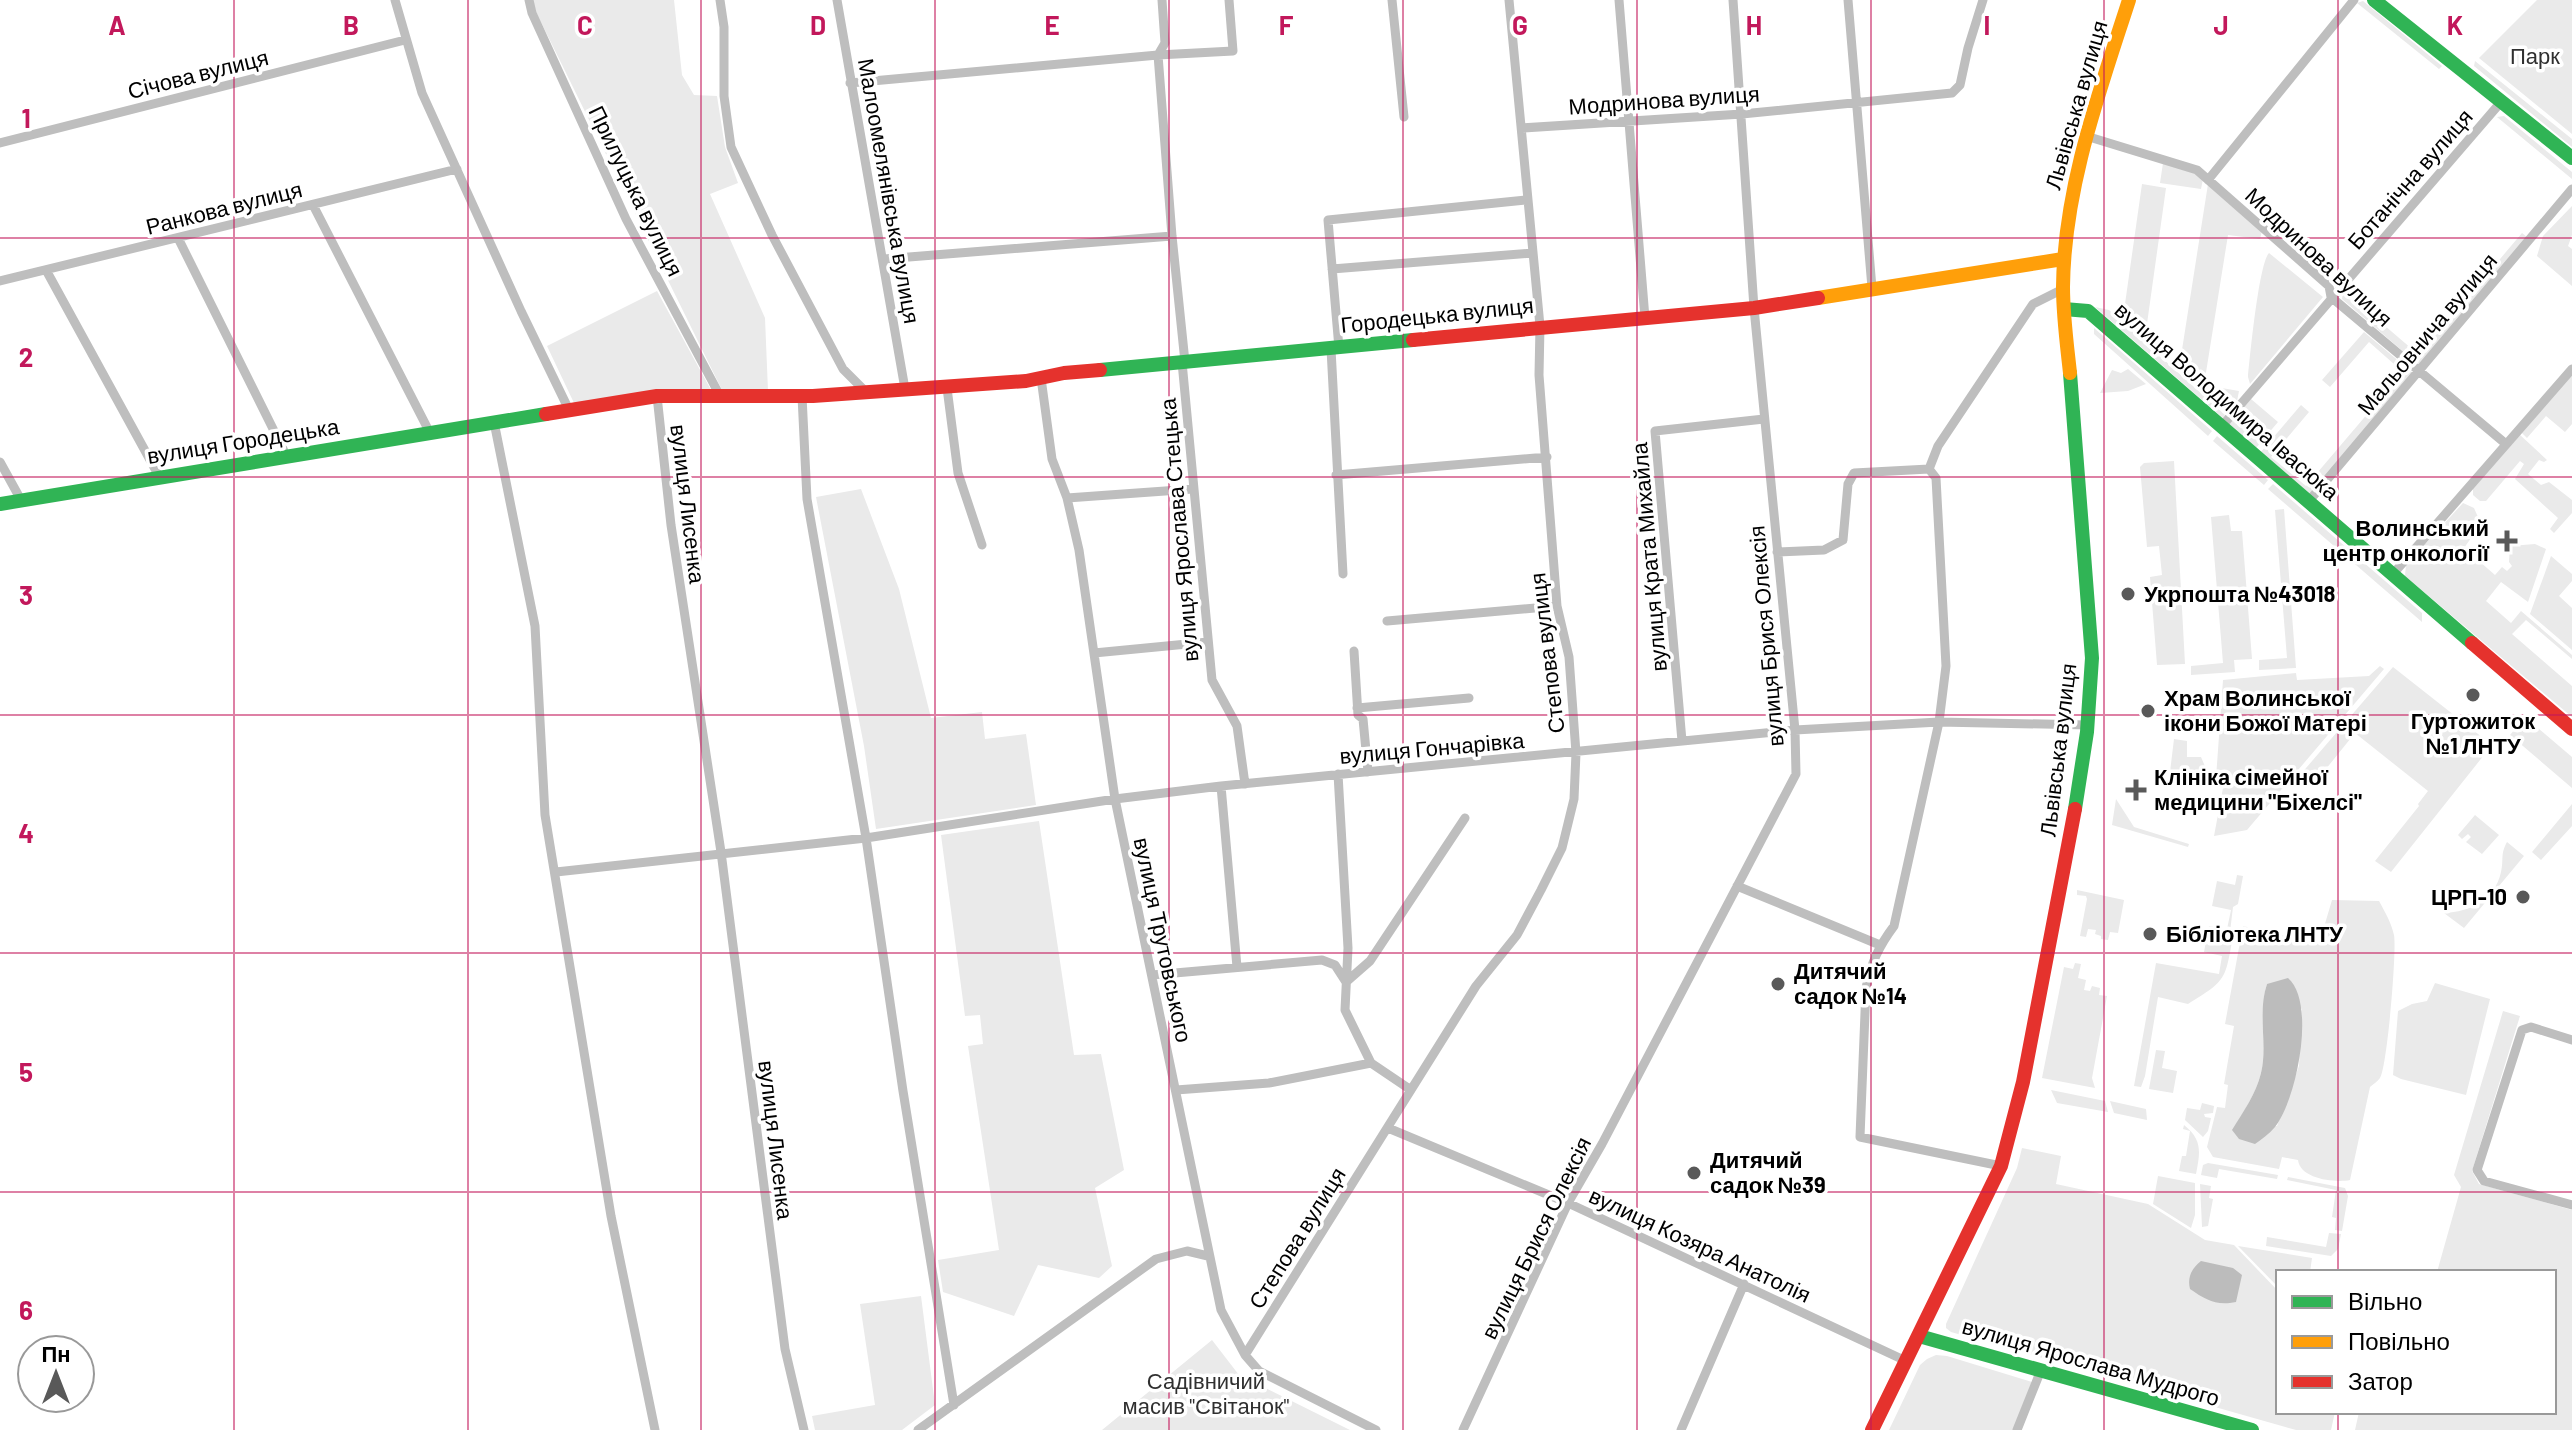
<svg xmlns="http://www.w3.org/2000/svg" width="2572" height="1430" viewBox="0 0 2572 1430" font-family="Barlow,sans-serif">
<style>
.green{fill:#eaeaea;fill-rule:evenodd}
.water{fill:#bcbcbc}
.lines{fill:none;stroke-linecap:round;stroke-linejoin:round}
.street{stroke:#bebebe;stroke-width:9}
.fast{stroke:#30b455;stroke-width:14}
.slow{stroke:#ff9f0a;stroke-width:14}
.jam{stroke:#e5322d;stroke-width:14}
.grid{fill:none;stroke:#c2185b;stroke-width:2;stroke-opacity:0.55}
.poi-dot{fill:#595959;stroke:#fff;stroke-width:3}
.labels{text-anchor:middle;stroke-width:7;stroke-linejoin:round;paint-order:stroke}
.park-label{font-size:22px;fill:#303030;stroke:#fff}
.street-label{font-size:22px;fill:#000;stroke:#fff}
.poi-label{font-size:22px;font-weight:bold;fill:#000;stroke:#fff;text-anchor:start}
.grid-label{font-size:26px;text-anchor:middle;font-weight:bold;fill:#c2185b;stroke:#fff;stroke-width:7;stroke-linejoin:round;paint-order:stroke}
</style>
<rect width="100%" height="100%" fill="#fff"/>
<path class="green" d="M533,0H674L682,75L694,95L717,96L725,147L738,183L710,194L765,318L768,391L722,390L536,12Z
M2537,0H2572V134L2479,58Z
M2363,1L2442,66L2439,69L2357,3Z
M2475,61L2572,139V147L2474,66Z
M2504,116L2572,172V179L2497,117Z
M2163,163L2196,173L2203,179L2201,189L2160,183Z
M2142,184L2166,188L2145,338L2123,318Z
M2208,184L2262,231L2260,239L2228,235L2204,385L2239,391L2237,401L2227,413L2179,369Z
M2572,206V235L2568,246L2572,249V286L2537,256L2543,236Z
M2522,233L2527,237L2419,365L2342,299L2343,290L2419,355Z
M2269,253L2323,297L2250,384L2248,377C2250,356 2259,263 2269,253Z
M657,291L711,390L574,403L547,346Z
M2095,307L2109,310L2225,415L2223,418Z
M2094,328L2212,431L2208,436L2094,334Z
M2364,332L2413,373L2310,494L2260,453L2301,405L2309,412L2271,457L2306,486L2403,372L2369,342L2330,387L2322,380Z
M2128,369L2146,384L2128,391L2100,393L2112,370L2121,373Z
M2572,373V424L2565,432L2546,416L2527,438L2521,432Z
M2251,399L2278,422L2256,448L2228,425Z
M2519,434L2547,460L2544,462L2539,460L2528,474L2541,485L2549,482L2572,500V513L2554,533L2550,529L2558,518L2515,479L2524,464L2520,461L2486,501H2480L2473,495V488Z
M2217,436L2268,480L2264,485L2213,441Z
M2174,461L2185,664L2157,665L2150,577L2162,575L2159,546L2147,547L2140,467L2144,463Z
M2273,484L2422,613V622L2268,489Z
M861,489L899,589L931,718L982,712L985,739L1026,734L1036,805L876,829L864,746L816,497Z
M2463,503L2474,508L2481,524L2464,548L2495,575L2502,567L2507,571L2512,566L2509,562L2510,546L2535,544L2546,549L2528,602L2501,582L2486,601L2511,623L2521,611L2572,655V659L2526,620L2512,634L2572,686V717L2405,576L2406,565Z
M2284,509L2296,668L2259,670V660L2287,658L2275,510Z
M2229,515L2231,531H2242L2252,659L2234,660L2235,672L2191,675V666L2223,663L2211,517Z
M2551,556L2572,574V581L2559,596L2572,608V650L2530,614Z
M2380,666L2384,669L2247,830L2214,836L2223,788L2216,778L2223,680L2296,673L2297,680L2369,676Z
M2393,667L2492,745L2391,872L2375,861L2419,806L2418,804L2428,791L2355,733L2313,785L2300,775Z
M2525,717L2572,757V788L2510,735Z
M2174,739L2187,741V757H2201L2207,771L2205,780L2179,778L2170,772Z
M2116,799L2134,827L2189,844L2188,847L2112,825Z
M2572,804V826L2541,860L2532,852Z
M2475,815L2499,835L2482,854L2466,842L2471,837L2468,834L2462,839L2458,835Z
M1039,821L1074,1055L1101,1054L1124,1170L1095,1188L1112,1266L1099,1278L1038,1265L1014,1316L943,1292L938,1260L999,1250L968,1046L983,1044L980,1015L965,1016L941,835Z
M2507,842L2524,856L2464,928L2444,913C2470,912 2495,900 2501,872C2504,859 2500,855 2507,842Z
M2237,875L2243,876L2238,904L2233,907L2230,932L2233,936C2225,980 2227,980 2188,1004L2158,997L2145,1076L2141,1087L2134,1086L2156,963L2219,974L2222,956L2204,952L2209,926L2227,929L2231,910L2212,906L2217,881L2235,885Z
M2077,890L2124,900L2118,933L2110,932L2108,940L2101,939V936L2095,934L2096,930L2088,929L2086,937L2080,936L2087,899L2086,896L2077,895Z
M2332,900L2379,901C2385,912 2391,922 2394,935C2397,951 2387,1068 2380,1078C2377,1082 2373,1084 2370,1087L2350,1180C2335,1183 2300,1179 2298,1160L2282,1157L2279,1169L2213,1157L2207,1147L2217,1107L2225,1108L2228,1085L2224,1084L2234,1026L2225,1024L2243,926L2319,944ZM2267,984L2302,1009L2299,1066L2277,1126L2233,1130C2243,1112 2256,1094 2261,1073C2268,1044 2257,1013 2267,984Z
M2075,963L2081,964L2078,978L2086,980L2084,990L2090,991L2092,986L2100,988L2099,995L2107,996L2092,1078L2095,1088L2042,1078L2064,967L2073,969Z
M2435,983L2490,999L2466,1095L2401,1079L2393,1075L2398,1011L2412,1004L2427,1001Z
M2503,1011L2520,1016L2472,1171L2479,1184L2572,1210V1430H2355L2359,1412H2554V1272H2437L2461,1187L2454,1175Z
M2156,1050L2165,1051L2162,1068L2177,1071L2173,1093L2149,1089Z
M2051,1090L2105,1101L2108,1112L2057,1103Z
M2110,1101L2146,1109L2147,1120L2114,1113Z
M2202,1103L2214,1106L2213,1113L2204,1114L2205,1117L2211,1118L2208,1131L2203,1137L2185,1120L2187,1108L2200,1110Z
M2184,1125C2203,1140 2200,1153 2196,1174L2179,1171L2182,1156H2186L2190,1131L2183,1129Z
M2022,1148L2061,1156L2056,1184L2148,1204L2205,1240L2234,1245L2278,1291V1412H2335L2331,1430H2296L1951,1332L1946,1328V1324L2017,1168Z
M2208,1163L2278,1175L2277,1179L2219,1169L2217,1178L2201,1175L2203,1165Z
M2158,1176L2195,1183V1215L2191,1228L2153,1204Z
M2288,1177L2345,1188L2348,1196L2342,1231L2335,1230L2336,1218L2332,1217L2336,1190L2287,1180Z
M2200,1184L2211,1186L2209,1198L2213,1199L2208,1226L2202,1227Z
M2329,1233L2341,1234L2338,1249L2331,1256L2266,1246L2267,1237L2326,1247Z
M2238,1246L2312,1258L2310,1272H2278V1287Z
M921,1296L935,1405L902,1430H815L812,1416L875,1405L860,1304Z
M1212,1340L1239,1375L1350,1430H1102Z
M1936,1355L1947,1356L2032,1382L2013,1430H1889L1920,1365L1927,1359Z"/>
<path class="water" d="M2288,978C2317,1003 2296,1101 2275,1127C2269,1134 2262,1139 2255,1144L2239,1139L2232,1130C2243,1112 2256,1094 2261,1073C2268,1044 2257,1013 2267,984Z
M2201,1261L2233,1268L2242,1275L2236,1302C2216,1306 2206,1300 2190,1289C2187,1277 2192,1268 2201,1261Z"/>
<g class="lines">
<path class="street" d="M395,0L422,93L521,311L569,410
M529,0L532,13L626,219L719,394
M720,0L724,27V96L731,147L772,235L843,369L866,392
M837,0L905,389
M1162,0L1165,43L1158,55L1172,236L1185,362
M1392,0L1404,117
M1619,0L1645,318
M1848,0L1872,288
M850,83L1158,55L1233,51L1229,0
M1522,128L1742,114L1952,93L1960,85L1968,48L1983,0
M2086,136L2197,170L2329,286L2331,297L2506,444
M0,143L405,40
M2208,180L2354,0
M313,205L430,433
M178,238L287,457
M884,259L1172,236
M1332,269L1532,253
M46,270L160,478
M0,281L457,169
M1339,348L1328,220L1526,200
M1331,349L1343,574
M1182,362L1212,680L1237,726L1245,784
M1041,378L1052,459L1067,498L1079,550L1115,799L1221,1310L1245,1355L1259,1371L1376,1430
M947,388L958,473L982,545
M657,396L671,525L721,852L785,1349L804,1430
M802,396L807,499L866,838L903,1091L954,1405
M494,422L535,626L545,815L611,1216L655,1430
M2222,426L2501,102
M0,462L21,500
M1336,475L1547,457
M1067,498L1193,489
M2309,501L2572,189
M1777,552L1824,550L1843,540L1848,484L1854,473L1929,469
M2393,574L2572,369
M1387,621L1557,606
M1354,651L1358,715L1363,719L1368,772
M1094,653L1208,642
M1357,708L1469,698
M1682,741L1655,431L1764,419
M1338,774L1348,948L1345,1010L1371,1063L1411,1090
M1221,786L1237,967
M556,872L866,838L1115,799L1221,786L1795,730L1939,722L2088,725
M1737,886L1880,945
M1152,975L1322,960L1335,965L1346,982
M1346,982L1370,961L1465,818
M2572,1040L2531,1027L2522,1030L2477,1170L2484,1181L2572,1205
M1176,1090L1269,1083L1371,1063
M1388,1128L1568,1203L1906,1361
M2001,1166L1860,1137L1866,988C1871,963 1879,946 1894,926L1939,722L1946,666L1936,478L1929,469L1938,446L2033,304L2063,289
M1245,1355L1476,986L1517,935L1541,890L1562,848L1574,799L1576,753L1569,657L1557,606L1539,375L1540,326L1509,0
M918,1430L1156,1259L1187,1251L1208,1256
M1463,1430L1568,1203L1602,1144L1796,774L1795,730L1754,308L1733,0
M1681,1430L1744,1284
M2017,1430L2041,1370"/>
<path class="fast" d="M2374,0L2572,158
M2064,309L2088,311L2472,643
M1100,370L1413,340
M2070,373L2092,658L2087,732L2075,809
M0,504L546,414
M1919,1336L2252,1430"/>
<path class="slow" d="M1818,298L2063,259
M2070,373C2067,345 2063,316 2063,287C2064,188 2099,93 2129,0"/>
<path class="jam" d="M1413,340L1754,308L1818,298
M546,414L657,396H813L1026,381L1064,373L1100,370
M2472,643L2572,729
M1872,1430L2001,1166L2023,1082L2075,809"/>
</g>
<path class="grid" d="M234,0V1430M468,0V1430M701,0V1430M935,0V1430M1169,0V1430M1403,0V1430M1637,0V1430M1871,0V1430M2104,0V1430M2338,0V1272M0,238H2572M0,477H2572M0,715H2572M0,953H2572M0,1192H2572M2338,1412V1430"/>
<g class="poi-dot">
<path d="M2503 529h8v8h8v8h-8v8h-8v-8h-8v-8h8z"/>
<circle cx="2128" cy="594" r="8"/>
<circle cx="2473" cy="695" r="8"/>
<circle cx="2148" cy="711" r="8"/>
<path d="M2132 778h8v8h8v8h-8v8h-8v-8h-8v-8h8z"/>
<circle cx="2523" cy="897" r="8"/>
<circle cx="2150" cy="934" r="8"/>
<circle cx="1778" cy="984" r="8"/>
<circle cx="1694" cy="1173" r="8"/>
</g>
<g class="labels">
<g class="park-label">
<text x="2535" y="64">Парк</text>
<text x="1206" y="1389">Садівничий<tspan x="1206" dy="25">масив "Світанок"</tspan></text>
</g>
<g class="street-label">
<text transform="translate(198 74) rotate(-14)" y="8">Січова вулиця</text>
<text transform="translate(1664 100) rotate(-4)" y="8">Модринова вулиця</text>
<text transform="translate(2076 105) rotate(-74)" y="8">Львівська вулиця</text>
<text transform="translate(2410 179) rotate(-49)" y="8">Ботанічна вулиця</text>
<text transform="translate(636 191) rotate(64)" y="8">Прилуцька вулиця</text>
<text transform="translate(889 191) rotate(80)" y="8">Малоомелянівська вулиця</text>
<text transform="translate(224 208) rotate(-14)" y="8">Ранкова вулиця</text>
<text transform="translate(2319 257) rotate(43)" y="8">Модринова вулиця</text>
<text transform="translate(1437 315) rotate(-6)" y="8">Городецька вулиця</text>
<text transform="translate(2427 334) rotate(-50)" y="8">Мальовнича вулиця</text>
<text transform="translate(2227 401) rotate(41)" y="8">вулиця Володимира Івасюка</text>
<text transform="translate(243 441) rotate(-9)" y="8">вулиця Городецька</text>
<text transform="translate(688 504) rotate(83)" y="8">вулиця Лисенка</text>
<text transform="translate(1179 530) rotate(-95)" y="8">вулиця Ярослава Стецька</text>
<text transform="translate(1649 557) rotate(-95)" y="8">вулиця Крата Михайла</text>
<text transform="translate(1766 636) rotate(-95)" y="8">вулиця Брися Олексія</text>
<text transform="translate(1547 653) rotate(-97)" y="8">Степова вулиця</text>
<text transform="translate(1432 748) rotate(-5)" y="8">вулиця Гончарівка</text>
<text transform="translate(2058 750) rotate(-83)" y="8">Львівська вулиця</text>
<text transform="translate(1163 940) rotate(78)" y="8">вулиця Трутовського</text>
<text transform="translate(776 1140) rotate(83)" y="8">вулиця Лисенка</text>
<text transform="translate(1297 1238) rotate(-58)" y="8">Степова вулиця</text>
<text transform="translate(1536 1238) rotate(-64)" y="8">вулиця Брися Олексія</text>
<text transform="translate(1700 1245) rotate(25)" y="8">вулиця Козяра Анатолія</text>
<text transform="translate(2091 1362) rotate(16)" y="8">вулиця Ярослава Мудрого</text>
</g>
<g class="poi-label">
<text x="2489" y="536" text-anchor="end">Волинський<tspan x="2489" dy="25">центр онкології</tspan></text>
<text x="2144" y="602">Укрпошта №43018</text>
<text x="2164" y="706">Храм Волинської<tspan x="2164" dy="25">ікони Божої Матері</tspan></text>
<text x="2473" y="729" text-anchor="middle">Гуртожиток<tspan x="2473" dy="25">№1 ЛНТУ</tspan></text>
<text x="2154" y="785">Клініка сімейної<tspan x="2154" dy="25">медицини "Біхелсі"</tspan></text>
<text x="2507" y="905" text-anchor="end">ЦРП-10</text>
<text x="2166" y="942">Бібліотека ЛНТУ</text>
<text x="1794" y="979">Дитячий<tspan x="1794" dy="25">садок №14</tspan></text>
<text x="1710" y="1168">Дитячий<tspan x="1710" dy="25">садок №39</tspan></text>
</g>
</g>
<g class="grid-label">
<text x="117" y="35">A</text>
<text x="351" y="35">B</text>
<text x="585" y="35">C</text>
<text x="818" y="35">D</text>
<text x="1052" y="35">E</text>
<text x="1286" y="35">F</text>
<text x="1520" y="35">G</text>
<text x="1754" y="35">H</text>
<text x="1987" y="35">I</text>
<text x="2221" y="35">J</text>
<text x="2455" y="35">K</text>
<text x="26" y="128">1</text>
<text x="26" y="367">2</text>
<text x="26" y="605">3</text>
<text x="26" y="843">4</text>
<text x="26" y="1082">5</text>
<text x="26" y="1320">6</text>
</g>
<rect x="2276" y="1270" width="280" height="144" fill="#ffffff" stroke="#999999" stroke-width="2"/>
<rect x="2292" y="1296" width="40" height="12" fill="#30b455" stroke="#999999" stroke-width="2"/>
<text x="2348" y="1310" font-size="24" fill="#000000">Вільно</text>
<rect x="2292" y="1336" width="40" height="12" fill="#ff9f0a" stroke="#999999" stroke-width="2"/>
<text x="2348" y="1350" font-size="24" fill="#000000">Повільно</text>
<rect x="2292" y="1376" width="40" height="12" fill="#e5322d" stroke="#999999" stroke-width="2"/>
<text x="2348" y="1390" font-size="24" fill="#000000">Затор</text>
<g transform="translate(56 1374)"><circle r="38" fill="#ffffff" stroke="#999999" stroke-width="2"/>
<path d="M0-6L14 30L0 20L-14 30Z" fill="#595959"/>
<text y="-12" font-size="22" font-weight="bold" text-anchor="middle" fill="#000000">Пн</text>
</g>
</svg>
